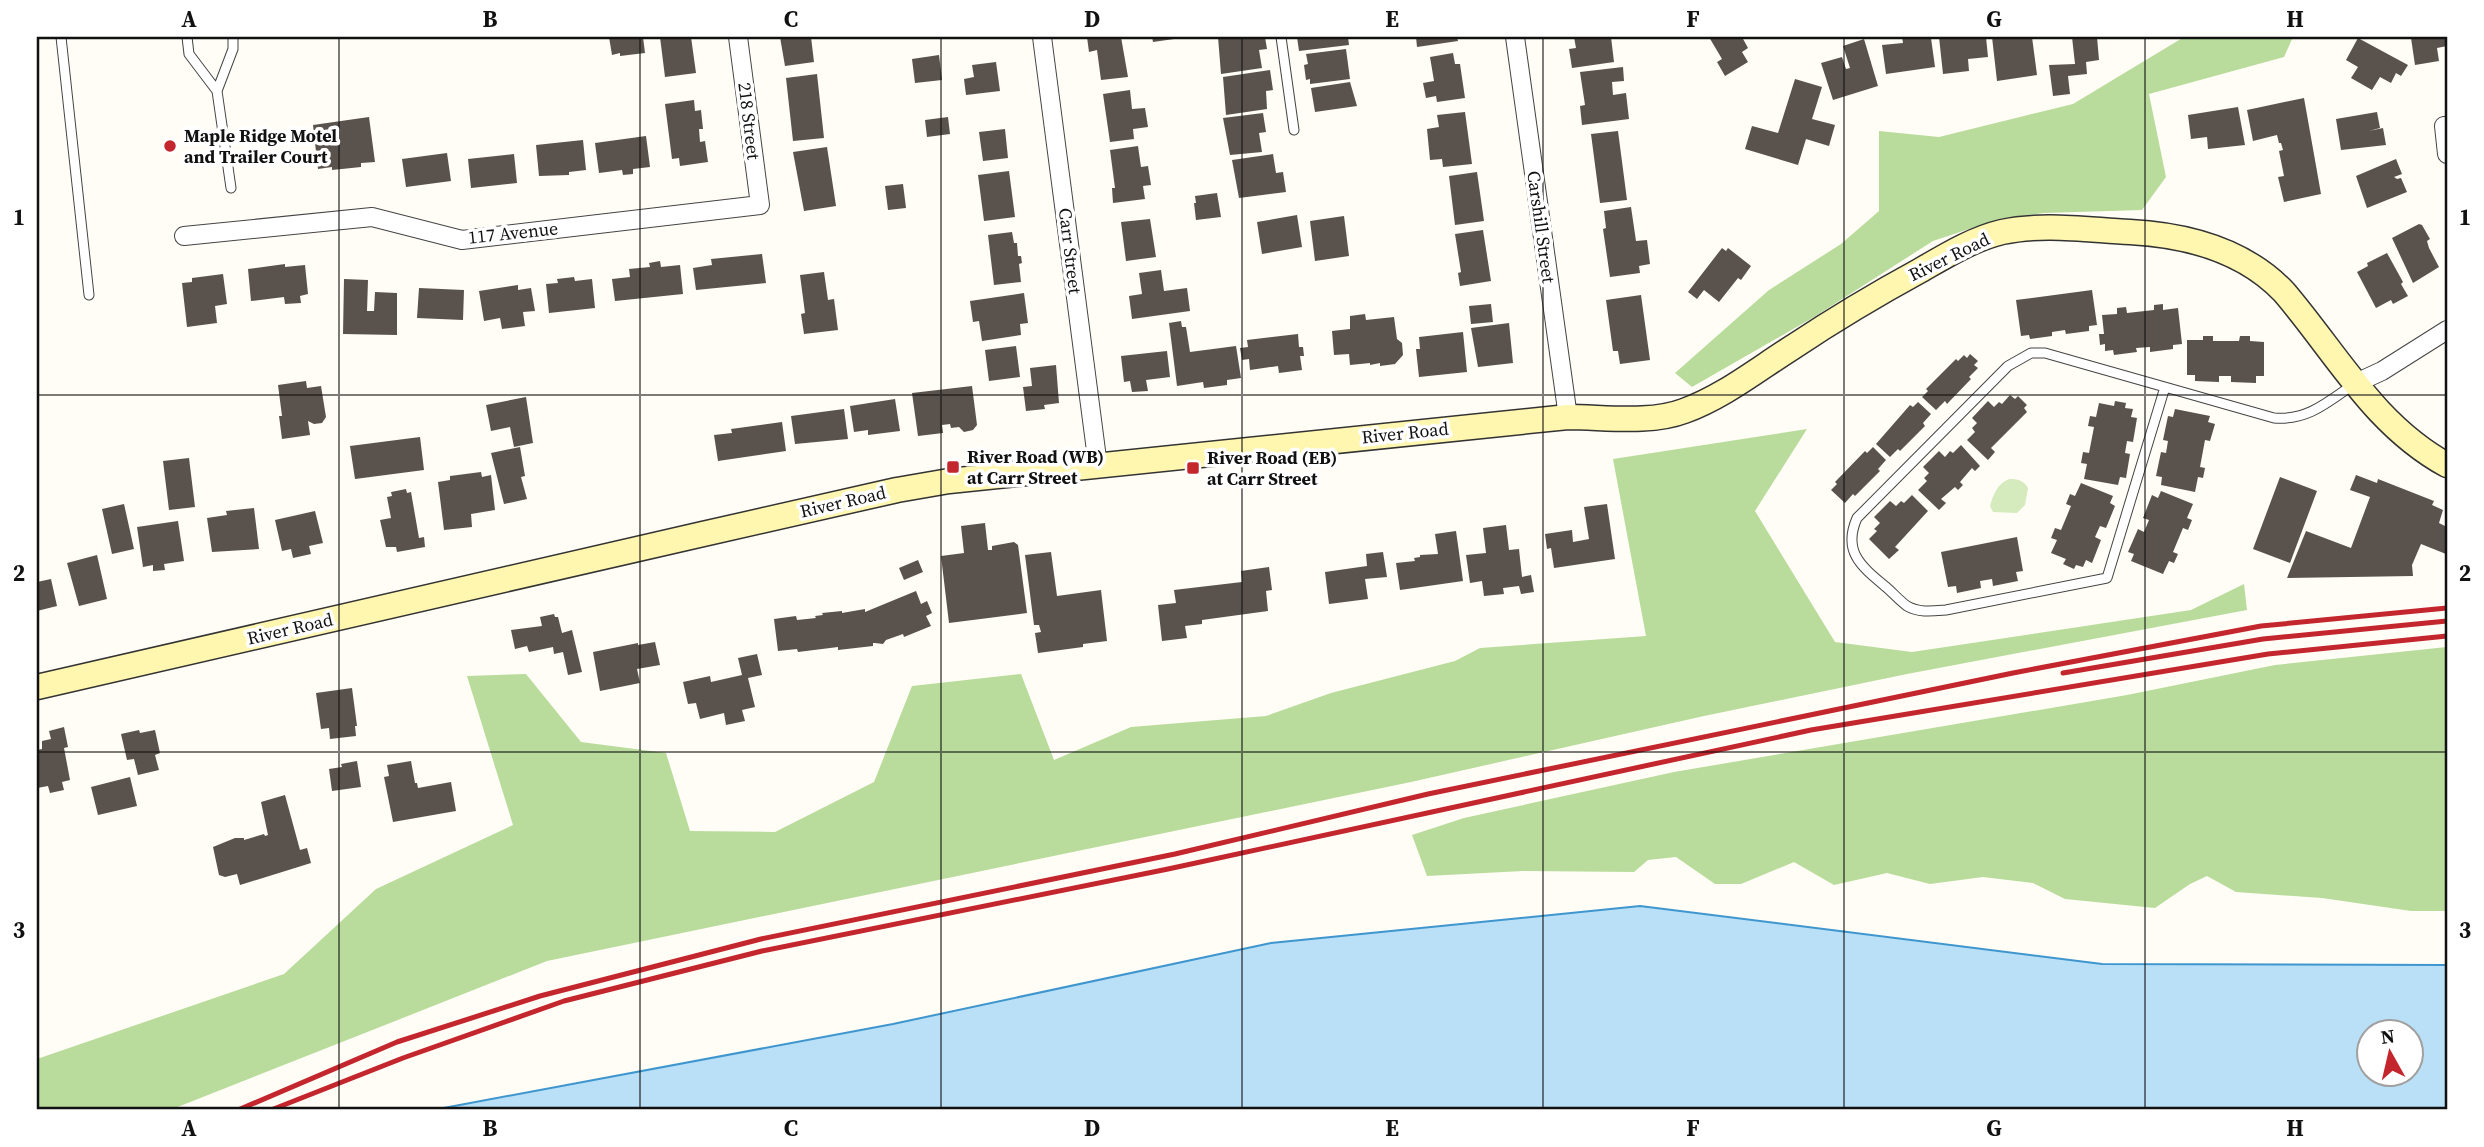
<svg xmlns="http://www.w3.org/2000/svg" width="2484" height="1147" viewBox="0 0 2484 1147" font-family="'Source Serif 4',serif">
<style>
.green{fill:#d5ebbd}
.forest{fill:#b9dc9c}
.water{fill:#b9e0f7;stroke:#3f96cf;stroke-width:2;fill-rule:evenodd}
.building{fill:#5a524d}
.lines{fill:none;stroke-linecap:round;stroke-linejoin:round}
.lane-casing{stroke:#444;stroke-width:11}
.street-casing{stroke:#444;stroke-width:20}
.secondary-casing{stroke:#333;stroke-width:27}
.lane{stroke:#fff;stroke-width:9}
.street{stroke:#fff;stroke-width:18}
.secondary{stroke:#fff6b0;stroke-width:24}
.rail{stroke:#c4262e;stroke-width:5}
.grid{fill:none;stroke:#111;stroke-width:2;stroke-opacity:0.55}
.poi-dot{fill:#c4262e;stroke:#fff;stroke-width:2.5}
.labels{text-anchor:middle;stroke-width:7;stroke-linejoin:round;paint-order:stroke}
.street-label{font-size:18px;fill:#111;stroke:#fff}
.poi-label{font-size:18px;font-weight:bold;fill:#111;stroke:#fff;text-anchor:start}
.neatline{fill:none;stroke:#111;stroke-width:2.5}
.grid-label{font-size:23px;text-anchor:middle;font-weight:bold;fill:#111}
</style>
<rect width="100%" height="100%" fill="#fffdf5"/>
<path class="green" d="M2009,479C2018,479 2023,480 2028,488L2025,505L2017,513L1993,512L1990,506C1993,495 1997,484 2009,479Z"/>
<path class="forest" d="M2184,37H2293L2284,57L2149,94L2166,177L2142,210L2044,213L1999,219L1933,241L1814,317L1692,387L1675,373L1769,290L1841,244L1879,211V131L1939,137L2073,104Z
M1807,429L1755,511L1835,642L1912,652L2191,610L2244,584L2247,610L1907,674L1704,716L1411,782L547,961L170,1110H37V1059L284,974L376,889L513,825L467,676L526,674L581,742L666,753L690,831L775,832L874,782L912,686L1021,674L1054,760L1131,727L1266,716L1331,693L1455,661L1480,648L1646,636L1613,459Z
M2447,647V911H2411L2322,898L2236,892L2207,876L2190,884L2155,908L2065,899L2033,883L1983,877L1930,884L1887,873L1834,885L1794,862L1741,884H1715L1676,857L1648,860L1634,872L1523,871L1427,876L1412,835L1464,818L1674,772L2127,695L2275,665Z"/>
<path class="water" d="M1640,906L2102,964L2447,965V1110H433L893,1024L1271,943ZM2368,1032H2410V1074H2368Z"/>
<path class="building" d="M609,37H643L645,53L620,56V53L612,55Z
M660,37H691L696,73L665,77Z
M780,37H811L814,62L785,66Z
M1087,37H1121L1128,77L1101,80L1097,50L1089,52Z
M1152,37H1174V39L1153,42Z
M1218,37H1265L1267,49L1259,50L1262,68L1221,74Z
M1297,37H1348L1349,45L1299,51Z
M1416,37H1457L1458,41L1417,47Z
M1574,37H1611L1614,62L1572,68L1569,49L1576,48Z
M1709,37H1742L1748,48L1742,52L1748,62L1725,76L1717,62L1722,59Z
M1902,37L1931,38L1935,67L1886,74L1882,45L1903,43Z
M1939,37H1986L1988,57L1968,59L1969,71L1943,74Z
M1992,37H2032L2037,75L1997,81Z
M2072,37H2097L2099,60L2086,62L2087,74L2068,76L2070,94L2053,96L2049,65L2075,64Z
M2413,37H2447V46L2437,48L2439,61L2415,65L2411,38Z
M2358,38L2408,65L2401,76L2396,73L2391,83L2380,77L2372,90L2351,78L2358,67L2346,60Z
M1864,39L1878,86L1833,100L1821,63L1842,57L1846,69L1850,68L1843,46Z
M1346,49L1350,79L1310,84V79L1306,80L1304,65L1308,64L1306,54Z
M1453,53L1455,64H1460L1465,98L1437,102L1436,96L1426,98L1423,83L1434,81L1430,57Z
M939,55L942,80L915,83L912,59Z
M996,62L1000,91L966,95L964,79L974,77L972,65Z
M1623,67L1624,81L1612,82L1613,95L1626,93L1629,119L1582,125L1580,106L1585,105L1580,72Z
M1270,70L1273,90L1266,91L1267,109L1226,115L1223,77Z
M817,74L824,138L793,141L786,78Z
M1795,79L1822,87L1812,119L1835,125L1829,146L1806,139L1798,165L1745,149L1752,126L1778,133Z
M1350,82L1357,106L1315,112L1311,88Z
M1130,90L1132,109L1145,108L1148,127L1133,129L1134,139L1110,142L1103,94Z
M2304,98L2321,194L2284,202L2278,177L2284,176L2279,151L2283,150L2281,143H2279L2277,135L2253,141L2247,110Z
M694,100L695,111L701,110L703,129H699L700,142L705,141L708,162L680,166L679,158L672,159L665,104Z
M2238,107L2245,145L2208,149L2207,137L2191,139L2188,115Z
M1465,112L1472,164L1443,167L1442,159L1430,160L1427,129L1439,127L1437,115Z
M2377,112L2380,128L2369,131L2383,128L2386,145L2341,150L2336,119Z
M1263,113L1266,132L1259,133L1262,152L1230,155L1223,118Z
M369,117L375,162L361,163V167L332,170V167L318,169L313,125Z
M948,117L950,134L927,137L925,120Z
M1005,129L1008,158L983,161L979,132Z
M1618,131L1627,200L1600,203L1591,134Z
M646,136L650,167L633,169V174L623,175L622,170L599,173L595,143Z
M583,140L586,170L569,172V175L539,176L536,145Z
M1138,146L1141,167L1148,166L1151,185L1143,186L1145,199L1113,203L1112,188H1115L1110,150Z
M827,147L836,206L804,211L793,152Z
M447,153L451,181L406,187L402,159Z
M514,154L517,183L471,188L468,159Z
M1273,154L1276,173L1283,172L1286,192L1239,198L1232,160Z
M2396,159L2402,174L2394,177L2397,179L2401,178L2407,192L2367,208L2356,176Z
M1009,171L1015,217L984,221L978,175Z
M1477,172L1484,221L1455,225L1449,176Z
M903,184L906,208L888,210L885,186Z
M1217,193L1221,217L1196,220L1194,203H1196L1195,196Z
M1631,207L1636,241L1647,240L1650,264L1639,266L1640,273L1610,277L1603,229L1606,228L1604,211Z
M1297,215L1302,247L1262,254L1257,222Z
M1344,216L1349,256L1315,261L1310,221Z
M1150,219L1156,257L1126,261L1121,222Z
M2419,224L2422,225L2430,239L2427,241L2429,248L2439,267L2413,283L2392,238Z
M1483,230L1491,281L1460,286L1458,273L1461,272L1455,234Z
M1012,232L1014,243H1017L1018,256H1021L1022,263L1019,264L1021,282L994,285L988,235Z
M1722,248L1726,251L1728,248L1751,266L1741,280L1738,278L1719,302L1704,290L1697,299L1688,292Z
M2387,253L2403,282L2401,284L2408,296L2393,304L2391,300L2376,308L2357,272L2368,266L2367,263Z
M762,254L766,283L696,290L693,268L712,265L711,259Z
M660,261L661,267L680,265L683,294L615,301L612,279L630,277L629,269L650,267L649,263Z
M285,264V267L305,265L308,294L300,296L301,303L285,304L284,297L251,301L248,269Z
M1161,270L1164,291L1187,288L1190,311L1132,319L1129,296L1142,294L1139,273Z
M824,272L828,300L834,299L838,330L804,334L801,314L805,313L800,275Z
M223,274L227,304L215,306L217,323L187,327L182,283L192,282V278Z
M574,277L575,281L592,279L595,308L549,313L546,284L558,283L557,279Z
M344,279L368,280L367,311H374L375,292L397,293V335L343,334Z
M518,285V290L531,288L535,311L523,312L525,326L502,329L500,318L484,321L479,291Z
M419,288L464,290L463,320L417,318Z
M2092,290L2097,325L2089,326V331L2066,334L2065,330L2052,332V336L2030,339L2029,335L2021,336L2016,300Z
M1024,293L1028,323L1020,324L1021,335L982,341L979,321L973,322L970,301Z
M1641,295L1650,360L1620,364L1618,351H1613L1606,300Z
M1491,304L1493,322L1471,324L1469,306Z
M2163,304V310L2178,308L2182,344L2173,345V349L2150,352V347L2136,348L2137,352L2114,355L2113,350L2105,351V344L2100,345L2099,334H2104L2102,315L2117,314V308L2126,307L2127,313L2154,310V305Z
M1365,314L1366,320L1394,317L1397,339L1402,343L1403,355L1395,364L1380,366V363L1370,365V363L1350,365L1349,354L1334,355L1332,331L1350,329V316Z
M1181,321L1182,327H1186L1190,352L1236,346L1241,378L1227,380V385L1204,388L1203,382L1177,386L1169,323Z
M1509,323L1513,363L1478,367L1471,328Z
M1463,332L1467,372L1419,377L1416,349H1420L1419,337Z
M1298,334L1299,347H1303L1304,356H1300L1302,370L1279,373L1278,366L1250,370L1249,359L1242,360L1240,348L1248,347L1247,340Z
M2203,336H2213V341H2239L2240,336H2250V341L2264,342V376H2256V383L2231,382V376H2219V382L2195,381V375H2187V340H2203Z
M1016,346L1020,377L989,381L985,350Z
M1167,351L1170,377L1146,380L1148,391L1132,392L1130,381L1124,382L1121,356Z
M1970,354L1978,361L1974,365L1978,368L1969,377L1971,379L1947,404L1945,401L1936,410L1922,397L1928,391L1926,389L1956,359L1958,361L1964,355L1967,358Z
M1056,365L1059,403L1044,405L1045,409L1026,411L1023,387L1032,386L1030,368Z
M306,381L307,388L321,386L326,417L322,423L314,424L308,421L310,435L282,439L279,416H282L278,385Z
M972,386L977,425L973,430L964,432L959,427L951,428L950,424L942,425L943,433L918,436L912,393Z
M2010,395L2015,399L2018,396L2027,405L2024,408L2027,412L1991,448L1995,452L1988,460L1967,440L1975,432L1972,428L1977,423L1972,418L1988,401L1994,407L1999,402L2002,404Z
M526,397L533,443L514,447L510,427L491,431L486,405Z
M895,399L900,431L868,435V430L854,432L850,406Z
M2115,401L2126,403L2125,408L2133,409L2131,417L2137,418L2133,442L2127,441L2125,453L2130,454L2126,478L2120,477L2118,485L2084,479L2087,464L2081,463L2083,452L2089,453L2094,427L2088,426L2090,416L2096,417L2099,403L2114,406Z
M1918,402L1931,414L1923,423L1925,426L1900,451L1898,449L1890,457L1876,444L1910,405L1913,407Z
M844,409L848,439L795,444L791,416Z
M2175,409L2210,416L2208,422L2215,424L2210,441L2205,440L2200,467L2205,468L2203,478L2198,477L2195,492L2161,485L2162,477L2156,476L2161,452L2166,453L2168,441L2163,440L2168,416L2173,417Z
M782,422L786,451L718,461L714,435L732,433L731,429Z
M420,437L424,470L355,479L350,446Z
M1961,445L1980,466L1975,471L1972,468L1960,482L1963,485L1958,490L1955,487L1941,499L1946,503L1939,510L1918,490L1927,481L1924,478L1929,473L1923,467L1939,451L1945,457L1950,451L1953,453Z
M520,447L525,476L521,477L527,499L504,504L491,453Z
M1873,447L1886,460L1878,469L1880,471L1855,496L1853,494L1845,503L1831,490L1837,484L1835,482L1865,451L1867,453Z
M189,458L195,507L169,510L163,461Z
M481,472L482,477L491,475L495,510L471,514L472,527L444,530L438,482L450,480V476Z
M2356,475L2377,483L2378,479L2434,501L2432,505L2443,510L2439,523L2447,527L2446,554L2421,544L2412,565L2413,576L2287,578L2306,531L2351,548L2370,497L2350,490Z
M2280,477L2317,491L2290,563L2253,549Z
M2081,483L2113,496L2110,503L2115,506L2106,528L2100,526L2095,537L2101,540L2092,563L2086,560L2083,567L2076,565L2074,569L2063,564L2066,559L2051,553L2057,540L2051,538L2055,528L2061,530L2071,506L2066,504L2070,494L2075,496Z
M406,489L407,493L411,492L419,538L424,537L425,547L397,552L396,547H386L380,520L391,518L387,497L392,496L391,492Z
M2161,491L2193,504L2187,518L2192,520L2188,530L2183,528L2173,552L2178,554L2174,563L2169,561L2163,574L2131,561L2134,554L2128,552L2138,529L2144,532L2149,520L2143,518L2152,495L2158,498Z
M1912,495L1928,511L1895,547L1899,550L1889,559L1869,539L1877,531L1874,529L1880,523L1874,517L1890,501L1896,506L1901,501L1904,503Z
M124,504L134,549L112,554L102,509Z
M1607,504L1615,559L1554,568L1551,548L1547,549L1545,534L1572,530L1573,542L1589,539L1584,507Z
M254,508L259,549L212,552L207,518L227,515L226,511Z
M315,511L323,543L309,546L311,554L293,558L291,549L282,551L275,520Z
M178,521L184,561L164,564L165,570L153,571V565L143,567L137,527Z
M985,523L988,550H992V546L1014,542L1018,545L1027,613L949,623L941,556L964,553L961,526Z
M1506,525L1509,550L1519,549L1522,577L1531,575L1534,592L1521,594L1519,586L1503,588L1504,594L1484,596L1482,581L1470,583L1466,555L1486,553L1483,528Z
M1456,531L1463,581L1400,590L1396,563L1415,561L1414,558L1420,557V555L1438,554L1435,534Z
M2017,537L2023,571L2016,572L2018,581L1993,586L1992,579L1980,581L1981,588L1957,593L1956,586L1948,587L1941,552Z
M1051,552L1057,596L1101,590L1107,641L1083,644V647L1038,653L1035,633L1041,632L1039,625H1034L1025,555Z
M1383,552L1387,577L1365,579L1368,599L1329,604L1325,572L1367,566L1366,554Z
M97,555L107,599L79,606L67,563Z
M918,560L923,572L904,580L899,568Z
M1269,567L1272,590L1266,591L1268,611L1202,620V624L1185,626L1187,638L1162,641L1158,605L1176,603L1174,590L1242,582L1241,571Z
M51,579L57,606L37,611V582Z
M916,591L921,604L927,601L932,613L926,616L931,626L904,637L903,634L886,640L883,644L875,643H873V646L838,650V647L798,652L797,649L778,651L774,619L796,616L797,620L816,618L815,616L823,615L822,613L842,611V613L865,609V612Z
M554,614L555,617H558L562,633L572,630L582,672L568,675L563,652L554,654L553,647L529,652L527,646L515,649L511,630L542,626L540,617Z
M655,642L660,665L637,669L640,683L600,691L593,652L638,643V645Z
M757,654L762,675L748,678L755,707L742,710L745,721L726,725L724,713L700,719L696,703L688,704L683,682L710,676L711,682L742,675L738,658Z
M352,688L357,726H355L356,736L330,739L329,728L321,729L316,693Z
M64,727L68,747L64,748L70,780L62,782L64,790L50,793L48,786L37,788V750L42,749V741L51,739L49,731Z
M139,730L140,733L155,730L160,753L155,755L159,770L138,775L134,759L127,760L121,734Z
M357,761L361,787L332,791L329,769L342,767L341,764Z
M411,761L415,783H417L418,788L451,782L456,811L393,822L384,777L389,776L387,765Z
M130,777L137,806L98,815L91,787Z
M285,795L300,850L307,848L311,863L240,885L237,874L225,877L219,875L213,847L235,838H244V840L264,834L265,836L268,835L261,802Z"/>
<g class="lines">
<defs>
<path id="lane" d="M61,37L89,295
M187,37L189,54L217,91L231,188
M1281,37L1294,130
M217,91L233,49V37
M2165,387L2107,578L1946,610C1933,611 1919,613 1907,606C1900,601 1893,593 1886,587C1862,567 1842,552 1857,518L2008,366L2031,353H2045L2274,418C2307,421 2328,402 2354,384"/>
<path id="street" d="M1042,37L1098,466
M1515,37L1568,417
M2444,126L2447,154
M184,236L372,217L462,240L760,205L738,37
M2356,383L2382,371L2447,330"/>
<path id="secondary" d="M37,687L703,534L897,490L949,481L1568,417C1604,417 1650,424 1684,411C1723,397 1758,369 1793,347C1835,319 1877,294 1921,270C1947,255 1973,239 2002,232C2043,223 2088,230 2130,232C2186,235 2244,250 2284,292C2337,354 2374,425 2447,465"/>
</defs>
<use href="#lane" class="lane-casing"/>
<use href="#street" class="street-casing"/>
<use href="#secondary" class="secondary-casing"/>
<use href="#lane" class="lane"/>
<use href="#street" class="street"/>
<use href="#secondary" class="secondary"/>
<path class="rail" d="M2063,673L2263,639L2447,621
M238,1110L397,1042L540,996L761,939L1175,854L1428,794L2013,673L2261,626L2447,608
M271,1110L403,1058L564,1001L762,951L1168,869L1811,730L2268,654L2447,636"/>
</g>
<path class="grid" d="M339,37V1110M640,37V1110M941,37V1110M1242,37V1110M1543,37V1110M1844,37V1110M2145,37V1110M37,395H2447M37,752H2447"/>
<g class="poi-dot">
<circle cx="170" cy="146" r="7"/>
<rect x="946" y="460" width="14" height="14" rx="3.5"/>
<rect x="1186" y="461" width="14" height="14" rx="3.5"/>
</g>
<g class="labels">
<g class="street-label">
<text transform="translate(749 121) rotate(83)" y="6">218 Street</text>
<text transform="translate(1541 227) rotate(82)" y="6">Carshill Street</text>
<text transform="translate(513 233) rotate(-6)" y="6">117 Avenue</text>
<text transform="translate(1070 251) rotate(83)" y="6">Carr Street</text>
<text transform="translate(1949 257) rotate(-26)" y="6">River Road</text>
<text transform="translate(1405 433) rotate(-6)" y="6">River Road</text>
<text transform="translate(843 502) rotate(-13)" y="6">River Road</text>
<text transform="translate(290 629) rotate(-13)" y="6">River Road</text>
</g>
<g class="poi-label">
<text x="184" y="142">Maple Ridge Motel<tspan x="184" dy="21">and Trailer Court</tspan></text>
<text x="967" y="463">River Road (WB)<tspan x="967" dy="21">at Carr Street</tspan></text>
<text x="1207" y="464">River Road (EB)<tspan x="1207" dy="21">at Carr Street</tspan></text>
</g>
</g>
<rect width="2484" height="1147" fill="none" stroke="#ffffff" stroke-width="77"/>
<g transform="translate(2390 1053) rotate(352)"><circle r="33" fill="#ffffff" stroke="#a0a0a0" stroke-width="2"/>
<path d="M0-5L12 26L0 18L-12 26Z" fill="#c4262e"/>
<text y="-10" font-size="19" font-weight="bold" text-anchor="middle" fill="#111111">N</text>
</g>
<rect x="38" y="38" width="2408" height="1070" class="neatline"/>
<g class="grid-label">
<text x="189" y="27">A</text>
<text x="490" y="27">B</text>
<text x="791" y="27">C</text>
<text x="1092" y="27">D</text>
<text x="1392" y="27">E</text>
<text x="1693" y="27">F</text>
<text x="1994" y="27">G</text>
<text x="2295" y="27">H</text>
<text x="19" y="225">1</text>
<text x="2465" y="225">1</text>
<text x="19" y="581">2</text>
<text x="2465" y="581">2</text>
<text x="19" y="938">3</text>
<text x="2465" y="938">3</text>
<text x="189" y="1136">A</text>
<text x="490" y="1136">B</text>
<text x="791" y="1136">C</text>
<text x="1092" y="1136">D</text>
<text x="1392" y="1136">E</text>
<text x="1693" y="1136">F</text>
<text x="1994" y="1136">G</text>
<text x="2295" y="1136">H</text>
</g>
</svg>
